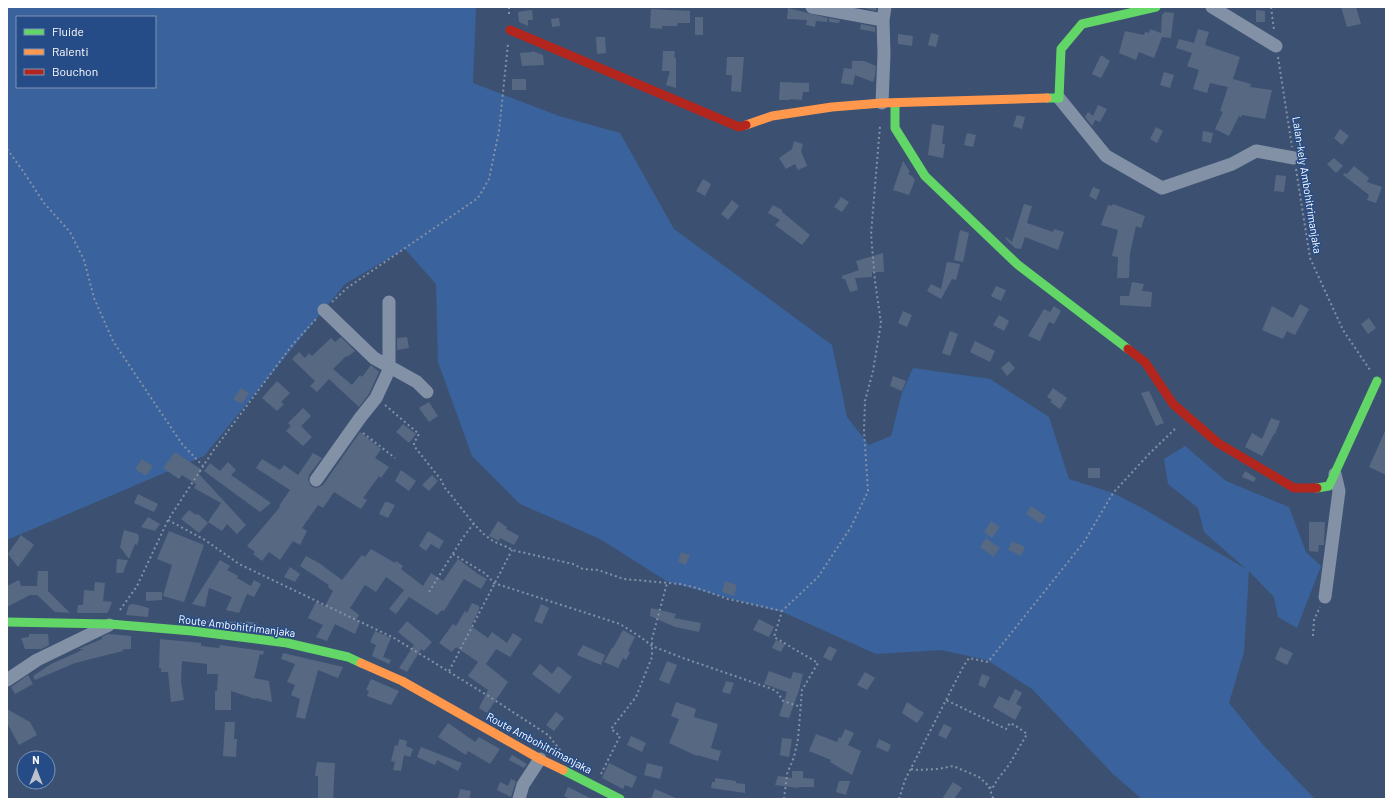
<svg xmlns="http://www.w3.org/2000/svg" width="1393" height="806" viewBox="0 0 1393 806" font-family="Barlow,sans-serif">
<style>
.green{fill:#3a629c;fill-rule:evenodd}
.building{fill:#576882}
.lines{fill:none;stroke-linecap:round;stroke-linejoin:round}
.path{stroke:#8391a7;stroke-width:2;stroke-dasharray:2 3;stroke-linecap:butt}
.street{stroke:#8391a7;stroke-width:13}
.fast{stroke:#63d668;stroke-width:9}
.slow{stroke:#ff974d;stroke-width:9}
.jam{stroke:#b3261e;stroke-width:9}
.labels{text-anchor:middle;stroke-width:3;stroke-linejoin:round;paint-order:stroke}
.street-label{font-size:11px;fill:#fff;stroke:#264c87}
</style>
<rect width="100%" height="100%" fill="#3c5171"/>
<path class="green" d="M7,7H476L473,83L559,116L620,133L674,229L832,345L847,417L869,445L891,436L902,393L913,368L990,379L1049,417L1069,479L1113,493L1142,508L1246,569L1204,532L1198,508L1168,484L1164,459L1185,446L1226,481L1289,507L1306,552L1321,566L1297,628L1278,617L1274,597L1249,571L1244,652L1229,703L1264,746L1315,799H1142L1114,775L1032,689L987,660L941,650L876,654L785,613L668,582L600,539L520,504L472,456L438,362L436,284L405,249L345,284L204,456L7,540ZM17,17H155V87H17Z"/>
<path class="building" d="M864,7H877L876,11L864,8Z
M1341,7H1356L1361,24L1347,27Z
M788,8L828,18L827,22L816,21L815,27L806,25L807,20L787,19Z
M651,9L690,11V23H678L677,26H662V29L650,28Z
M532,10L533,20H528V26L519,22L518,12Z
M1256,10L1265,11V22H1256Z
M1165,12L1174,13L1171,38L1162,37L1154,58L1139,52L1136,60L1119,53L1125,31L1144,35L1145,32L1149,33L1150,29L1161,33L1162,15Z
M695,17H703V35H695Z
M559,18L560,26L552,27L551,19Z
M829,18L840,20L839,23L829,22Z
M861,24L875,27V32L860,29Z
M1198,29L1209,32L1205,45L1240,57L1233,79L1251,84L1250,87L1272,90L1265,119L1242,115L1241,117L1239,116L1229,136L1215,129L1223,112L1220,111L1228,87L1210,83L1207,93L1193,89L1199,70L1187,66L1192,53L1176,48L1179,39L1194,43Z
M931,33L939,35L936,47L928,45Z
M898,34L913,36L912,46L898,44Z
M596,37H605L606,53L597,54Z
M532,51L543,55L544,65L522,66L520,53L532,52Z
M663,51H675L674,57L676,58V88L666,85L670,71H662Z
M1101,55L1110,61L1101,78L1092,74Z
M727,57H744L741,92L731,91L732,75H726Z
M852,61H864L876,66L875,76L873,82L855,75L853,85L841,83L844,68L852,69Z
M1164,72L1174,75L1170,88L1160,85Z
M512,79H526V90H512Z
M780,82L809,83V92H803L802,100L790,99V100H779Z
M1098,105L1107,109L1100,122L1095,120L1092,126L1085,117L1088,112L1093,116Z
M1017,115L1025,117L1022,129L1013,126Z
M932,124L944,126L942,144H945L943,158L928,155Z
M1156,127L1163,131L1157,143L1150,139Z
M1340,129L1349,136L1342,145L1334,138Z
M1203,131L1213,133L1211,143L1202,141Z
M967,133L976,135L973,147L964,145Z
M794,141L803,144L801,151L807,166L798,170L795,164L786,169L779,158L792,149Z
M1334,158L1343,166L1336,173L1327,164Z
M903,161L910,172L908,174L912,176L915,180L909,195L893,190Z
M1354,166L1369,178L1367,182L1382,187L1376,203L1367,200L1369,195L1343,175L1344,173L1347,174Z
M1276,175L1286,176L1284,192L1274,191Z
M703,179L711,184L705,196L696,191Z
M1093,187L1100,190L1096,200L1089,196Z
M841,197L849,202L842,212L834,207Z
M732,200L739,206L728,220L721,214Z
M1024,204L1032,206L1027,223L1053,232L1054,229L1064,232L1058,250L1025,237L1021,249L1015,248L1005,238L1006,237L1012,242Z
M1113,204L1145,216L1141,228L1136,226L1130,253L1129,278H1117L1118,257L1112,256L1118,230L1101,225L1108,205L1112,206Z
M773,205L782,210V212L810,235L802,245L775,225L780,220L768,213Z
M960,230L969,233L963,262L954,260Z
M883,253L884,272H872V277L855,278L858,290L850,292L845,279H842V276L859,270L856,261Z
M947,262L960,264L956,280L952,279L941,299L927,291L931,284L941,289Z
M1132,282L1144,284L1142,291L1152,292L1151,307L1120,305V296H1129Z
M996,286L1006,290L1001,301L991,296Z
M1300,304L1309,309L1295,335L1287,331L1283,339L1262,330L1272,306L1293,318Z
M1054,306L1061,311L1054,324L1049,322L1040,341L1028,336L1044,309L1050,312Z
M903,311L912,315L907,327L898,323Z
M999,315L1009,321L1004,331L993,325Z
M1369,318L1376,328L1368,334L1361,324Z
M950,331L958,334L950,356L942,353Z
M341,337L355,351L347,357L346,356L333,369L352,385L360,375L362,377L371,365L379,372L369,394L359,407L329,379L317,392L310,386L315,381L292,359L299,352L305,358L309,353L312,356L331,338L335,342Z
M407,337L409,348L397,350V338Z
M975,341L995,351L990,362L970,352Z
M1009,361L1015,368L1007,376L1001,368Z
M893,376L906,381L902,391L890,386Z
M277,381L290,393L281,402L284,404L277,411L262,398Z
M241,388L249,393L242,404L233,399Z
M1053,388L1067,398L1060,409L1050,402L1052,400L1047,397Z
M1149,391L1164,423L1156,426L1141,393Z
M429,402L438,416L429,422L419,408Z
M303,408L311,416L301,426L312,437L303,446L286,431L291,426L288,423Z
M1271,418L1280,421L1275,434H1274L1262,456L1245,447L1252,433L1262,439Z
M403,424L416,434L409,443L396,432Z
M1386,429V475L1369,467Z
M360,432L381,449L375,458L389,467L381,478L379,476L363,498L367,500L361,509L334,492L323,508L318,505L302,528L307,531L300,545L293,541L280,560L269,552L262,561L253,554L255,552L247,546L280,507L279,506L290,490L256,468L262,459L280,470L284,465L298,475L313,453L322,458L309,475L308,480L311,486L315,488L319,487L323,485Z
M175,452L202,470L199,474L246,525L237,534L227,524L222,531L208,522L221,503L194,488L196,484L182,475L179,479L163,468Z
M142,459L153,466L146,476L135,469Z
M228,462L236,470L231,475L271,503L260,512L204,471L210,463L220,471Z
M1088,468H1100V478H1088Z
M401,470L416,481L409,491L395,481Z
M1245,471L1256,478L1254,482L1242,477Z
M432,475L438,481L429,491L422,485Z
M138,494L158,504L154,512L134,503Z
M385,502H388L395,505L388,518L379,514Z
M1031,506L1046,516L1041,524L1026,514Z
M189,510L196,515L198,514L208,523L199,533L181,519Z
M148,517L160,524L155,531L141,527Z
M498,521L507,527L506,529L519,536L514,545L500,538L499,541L489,536Z
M991,521L1000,527L992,538L984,532Z
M1309,522H1325L1324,545H1319L1318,552L1309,551Z
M124,530L138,534L139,539L137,545L135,544L129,559L120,547Z
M169,531L204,545L184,602L163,596L172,565L157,559Z
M428,531L444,541L439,549L431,544L426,551L419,546Z
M21,535L34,545L18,567L8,554Z
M986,538L1000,548L993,557L980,547Z
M1012,541L1025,547L1021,556L1008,550Z
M371,549L395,563L396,561L403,566L401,569L423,586L431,573L443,581L458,559L478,574L487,579L481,589L464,579L444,611L442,610L437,615L409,597L396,614L389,609L404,590L386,577L376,592L365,585L350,608L359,615L356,620L360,622L355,634L335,624L327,641L316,637L323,625L308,618L316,602L325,606L333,591L328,587L329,585L300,566L306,556L319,563L342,580L362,555L365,557Z
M681,552L690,555L686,565L678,562Z
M117,559L128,560L123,573H116Z
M220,560L230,566L227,570L238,576L237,578L251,586L254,580L261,584L254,597L247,594L239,613L226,610L232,597L209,588L205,607L192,604Z
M290,567L300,574L295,582L284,577Z
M38,571H48V591L70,613L55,612L37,595H30L7,607V586L19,580L21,586H37Z
M725,581L737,585L734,596L722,592Z
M95,582L105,583L103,601L112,602L109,610L107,613H77L78,605H83L84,590L94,591Z
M146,592H162V600L146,601Z
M472,603L479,606V610L471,626L488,638L492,632L507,643L513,633L522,639L510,657L496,649L486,664L508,682L487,713L479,708L488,690L468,676L478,662L456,647L452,652L439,643L453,624L456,626L465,611L467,613Z
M133,604L149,608L148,617L126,615L129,605Z
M541,604L549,608L542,624L534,621Z
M651,608L676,614L674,618L701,623L699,632L675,627L650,616Z
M759,619L774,627L769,637L753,630Z
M184,620L245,622V621L257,623L256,628Z
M407,621L432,642L424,651L421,649L407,672L399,668L414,645L398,632Z
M623,630L635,637L628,651L630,652L626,660L623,658L618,668L604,662L612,648H613Z
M375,631L391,638L383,657L391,660L389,664L372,656L376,645L370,642Z
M29,634H48L49,645L41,649H25L21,638L29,637Z
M108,634L131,636V649H123V651L75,663L35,680L33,676L51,664L78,652L83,649H78L102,639V637Z
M160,639L201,643V646L219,648L220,645L264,651L263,655L260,654L254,678L269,681L272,702L256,698L255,699L231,691V710H215V691H217L218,674H207V664L182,661L181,681L184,700L171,702L168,672H161V668H159Z
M776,640L785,644L781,652L772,648Z
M583,645L605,655L601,665L577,655Z
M829,646L837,650L831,661L823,657Z
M1280,647L1293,653L1287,665L1275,659Z
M283,653L343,667L338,678L318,670L305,719L296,717L300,699L291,695L295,685L287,682L295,664L281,659Z
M667,661L677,665L669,684L659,680Z
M540,664L552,674L558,666L572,677L559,694L532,674Z
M769,671L791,679L793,672L803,674L799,690L789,718L779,716L787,692L764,684Z
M865,672L875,678L867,690L857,685Z
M982,674L990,677L985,688L978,685Z
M28,675L33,684L15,694L11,687Z
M371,679L399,691L391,705L367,696L369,691L366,690Z
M726,681L734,683L730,694L722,692Z
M1015,689L1022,693L1016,704L1022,707L1015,720L993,707L999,696L1009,701Z
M676,702L696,709L694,717L718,724L711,748L721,751L718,761L697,755V756L669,743L679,719L671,716Z
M907,702L924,713L917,723L902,713Z
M7,709L30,722L37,735L19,745L7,723Z
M556,712L564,718L554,731L546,725Z
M225,722H235L234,739H237L236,757L223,756Z
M448,723L475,742L479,737L500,749L490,764L468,751L466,755L438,737Z
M944,724L952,728L946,739L938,735Z
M845,729L854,733L848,745L861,751L852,775L830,762L831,760L809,751L816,734L837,742L839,737L841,738Z
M631,736L646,743L642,752L627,745Z
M782,738L792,739L789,757L780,755Z
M399,739L407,741L406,746L413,749L410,757L404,755L401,771L393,770L395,762L391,761L395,745L398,746Z
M879,739L891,745L888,752L876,747Z
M421,747L462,763L458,771L437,760L435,765L417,757Z
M512,755L527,764L524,768L509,760Z
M317,762L335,763L333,799H318V776H315Z
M609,763L637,777L632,788L625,785L623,789L602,778Z
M647,763L663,767L660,779L644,775Z
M792,771H803V778L814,779V787H798V788L775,785L778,776L792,778Z
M715,778L736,781V783L745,784V793L711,788L712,782H715Z
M511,779L516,781L511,797L497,790L500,782L508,786Z
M839,781H850L846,795L836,792Z
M953,782L962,788L954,799H942Z
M568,787L592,799H570L564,796Z
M460,789L471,791L469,799L458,798Z
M655,789L678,799H651Z"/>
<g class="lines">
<path class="path" d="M509,7V16
M1271,7L1274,30
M1278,57L1292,147
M7,149L23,171L44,203L70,232L84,260L94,298L113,341L182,444L203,466
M1296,169L1310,258L1343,330L1370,370
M332,302L347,288L478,198L489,179L499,131L508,44
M385,405L419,434L414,443V446L442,481L444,487C458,502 474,528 490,539C497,544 505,545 512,550L573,564L583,569L598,570L624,579L680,584L697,588L728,599L782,611
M363,433L395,458
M168,520L205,540L239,564L394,638L490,697L548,735L561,751L560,753
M453,554L486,574L494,583L620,624L642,638L652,646L683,658L772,689L778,693L783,701L801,707
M429,592L462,539L474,523
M120,610L137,586L168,520L213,451L293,344L317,318
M1313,636L1314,620L1320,607
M449,671L512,550
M911,769L918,770L938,769L953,766L979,777L992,789L997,780L1009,765L1027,734L1016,726L1010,723L1006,729L946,700
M601,774L620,736L611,729L636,697L652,657V639L667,583
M989,787L993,798L992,799
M784,799L787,774L794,757L798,739L802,690L818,663L774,637L782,611L818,577L851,527L868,491L864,431L865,401L873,371L881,323L875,281L871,234L880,126
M899,799L905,780L963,667L969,658L988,662L1084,542L1113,493L1149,454L1177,427"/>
<path class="street" d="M812,7L883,20
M1212,7L1276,46
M1059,98L1106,156L1162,188L1232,164L1256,151L1294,158
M882,103L884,54L883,20L885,7
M324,310L374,358L417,382L427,392
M316,480L360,418L376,398L389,370V302
M1325,597L1339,491L1335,474
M7,680L37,660L109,625
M519,799L523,785L540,759"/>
<path class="fast" d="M1047,98H1059L1061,49L1082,24L1156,7
M895,103V128L925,176L1017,264L1128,349
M1317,488L1329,486L1377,381
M7,622L110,624L192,631L287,643L348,657L361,663
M563,770L620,799"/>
<path class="slow" d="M746,125L772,116L832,107L882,103L1047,98
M361,663L402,681L540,759L563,770"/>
<path class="jam" d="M510,30L739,127L746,125
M1128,349L1145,362L1173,404L1218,443L1294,488H1317"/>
</g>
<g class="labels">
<g class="street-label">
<text transform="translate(1307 185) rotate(81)" y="4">Lalan-kely Ambohitrimanjaka</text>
<text transform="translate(237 626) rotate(7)" y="4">Route Ambohitrimanjaka</text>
<text transform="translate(539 743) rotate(28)" y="4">Route Ambohitrimanjaka</text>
</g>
</g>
<rect width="1393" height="806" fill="none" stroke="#ffffff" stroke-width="16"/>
<rect x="16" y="16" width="140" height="72" fill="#264c87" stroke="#7d94b7"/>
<rect x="24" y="29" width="20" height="6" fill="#63d668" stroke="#7d94b7"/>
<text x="52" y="36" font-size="12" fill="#ffffff">Fluide</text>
<rect x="24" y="49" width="20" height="6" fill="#ff974d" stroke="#7d94b7"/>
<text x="52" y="56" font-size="12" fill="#ffffff">Ralenti</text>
<rect x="24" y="69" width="20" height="6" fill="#b3261e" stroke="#7d94b7"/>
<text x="52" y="76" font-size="12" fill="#ffffff">Bouchon</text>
<g transform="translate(36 770)"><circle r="19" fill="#264c87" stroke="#7d94b7"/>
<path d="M0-3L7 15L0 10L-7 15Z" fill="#bbc2cd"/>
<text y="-6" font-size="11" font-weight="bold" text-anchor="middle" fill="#ffffff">N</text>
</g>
</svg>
